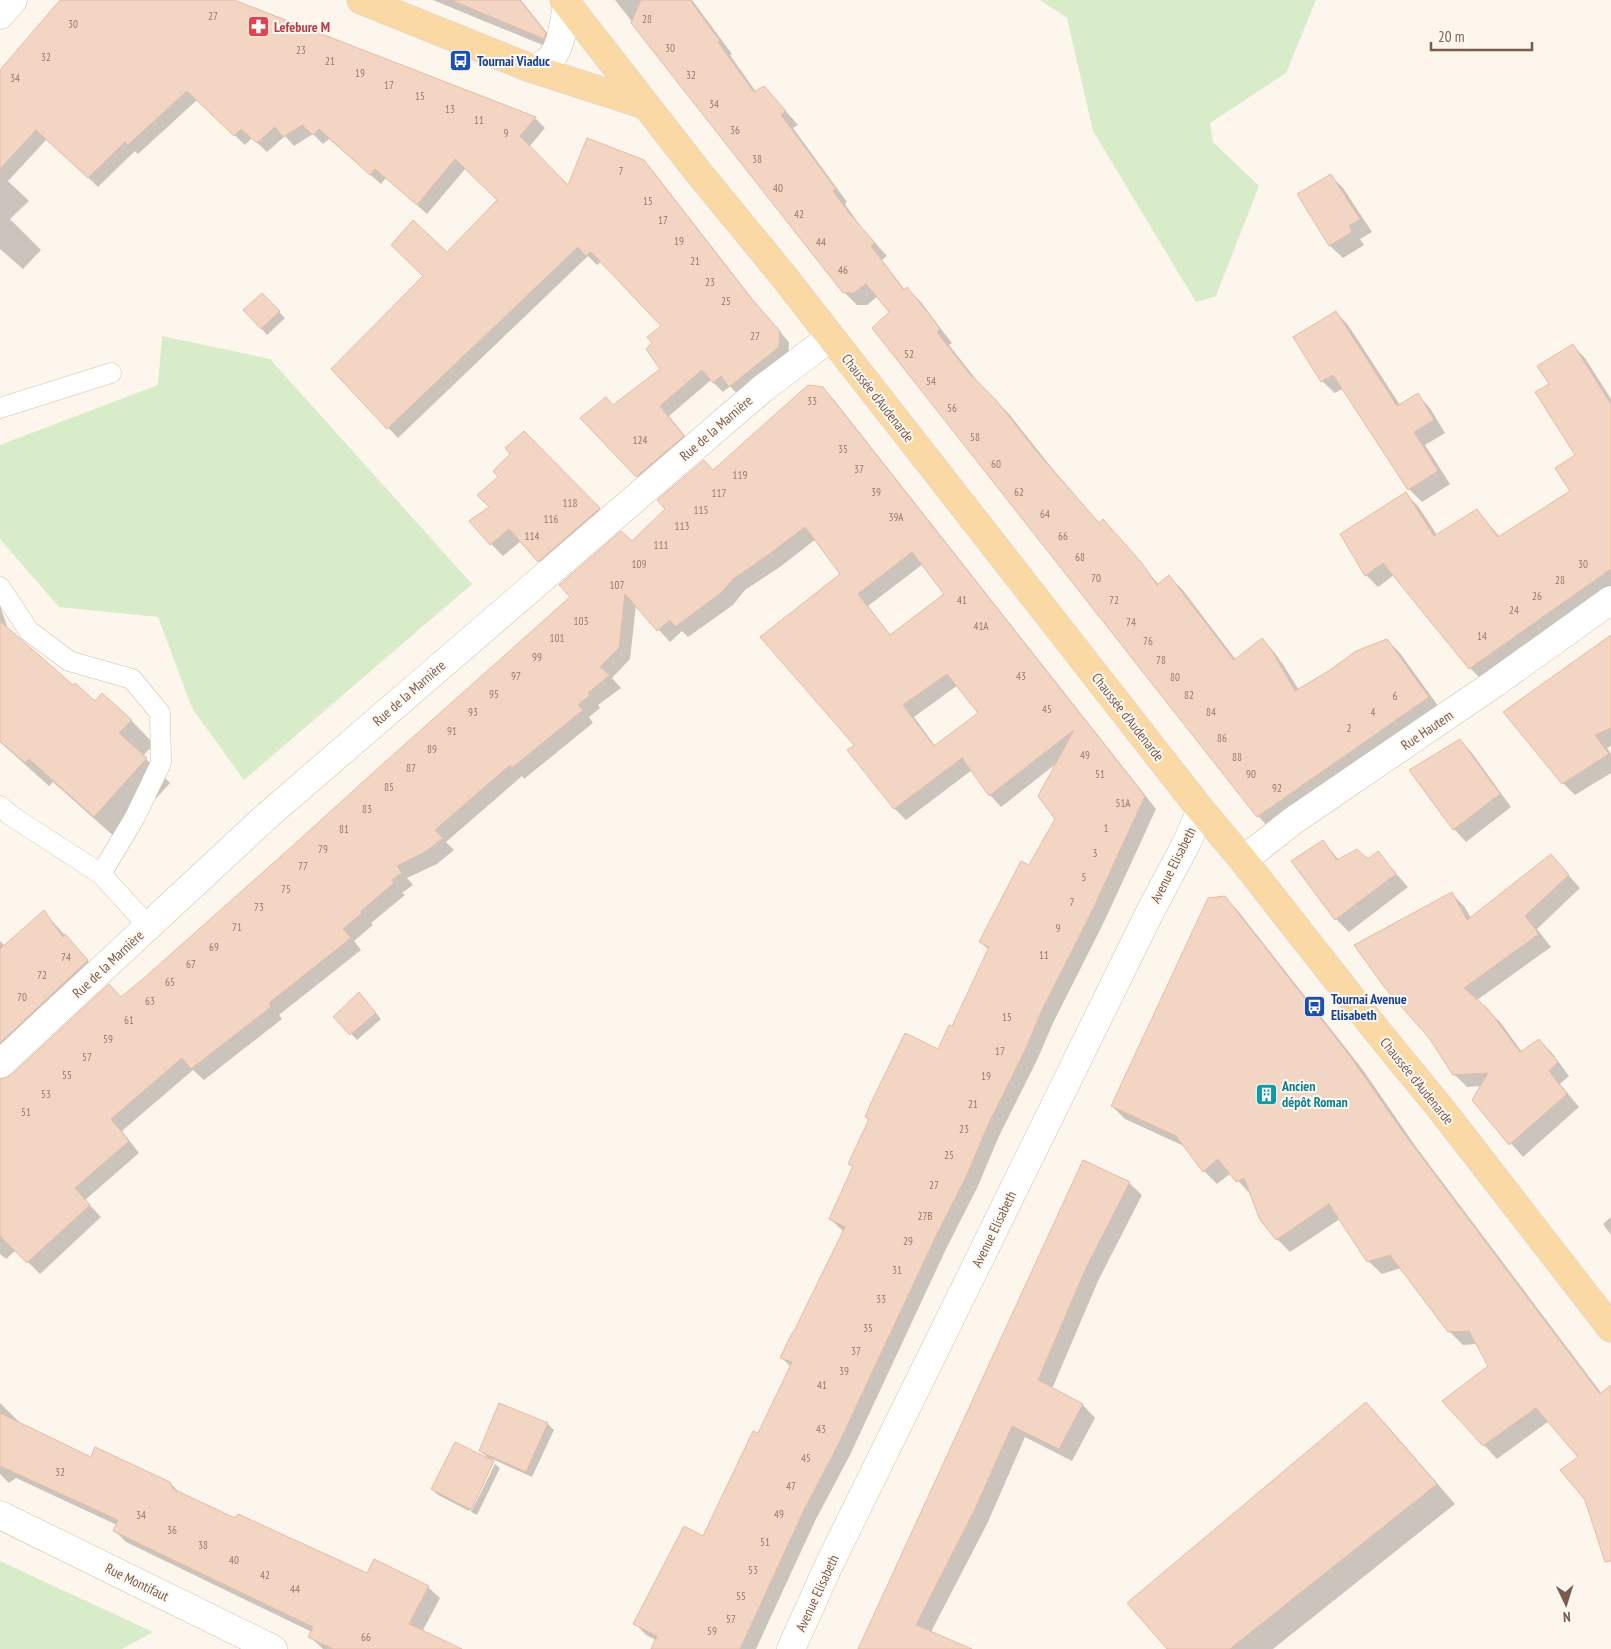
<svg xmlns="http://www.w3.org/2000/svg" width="1611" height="1649" viewBox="0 0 1611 1649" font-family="'PT Sans Narrow',sans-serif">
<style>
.green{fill:#d8ecc9}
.shadow{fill:#0003;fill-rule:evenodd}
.building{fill:#f3d5c3;stroke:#e6bba3;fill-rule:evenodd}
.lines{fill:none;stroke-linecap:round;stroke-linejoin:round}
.service-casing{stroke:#d1beb0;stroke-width:21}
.minor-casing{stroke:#d1beb0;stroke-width:29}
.tertiary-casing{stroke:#d1beb0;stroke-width:29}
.primary-casing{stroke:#dad1cd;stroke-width:29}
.service{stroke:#fff;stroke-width:20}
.minor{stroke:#fff;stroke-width:28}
.tertiary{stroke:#fff;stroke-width:28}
.primary{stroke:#fbd9a5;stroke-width:28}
.labels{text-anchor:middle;stroke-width:4;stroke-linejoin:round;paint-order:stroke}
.number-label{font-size:11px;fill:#987a6a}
.health-label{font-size:14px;font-weight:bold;fill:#be3a42;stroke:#fffaf3;text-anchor:start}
.transit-label{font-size:14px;font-weight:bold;fill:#164399;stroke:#fffaf3;text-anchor:start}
.street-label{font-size:14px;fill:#7a5c4d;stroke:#fffaf3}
.culture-label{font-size:14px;font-weight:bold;fill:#0d838f;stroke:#fffaf3;text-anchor:start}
</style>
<rect width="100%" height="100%" fill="#fdf6ec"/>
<path class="green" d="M1040,0H1316L1286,73L1210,123L1213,142L1259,186L1216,296L1196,302L1093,131L1067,18Z
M162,336L270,359L472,584L244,780L192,708L158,617L59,607L0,539V445L158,385Z
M0,1561L153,1632L122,1649H0Z"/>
<path class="shadow" d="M63,0H231L536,119L545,128L529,147L569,187L643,161L653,171L761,310L789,342L788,357L740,397L730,386L723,392L711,380L669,416L693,446L646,486L637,476L613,406L662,369L654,343L662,326L602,261L597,265L588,256L398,438L333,369L499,201L466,168L427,214L386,178L381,184L329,139L323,144L313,134L294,146L285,136L267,152L252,138L245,145L197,100L138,154L135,151L98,187L47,139L8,181L29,201L10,219L41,250L23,269L0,249V70Z
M433,0H521L559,48L557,51Z
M615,0H692L732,54L730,55L756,92L776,100L798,125L793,128L847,202L845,204L861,227L887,256L882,260L905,290L907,289L920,301L941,329L952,343L949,345L982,387L1009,414L1051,467L1100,524L1116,534L1159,585L1169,577L1182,589L1236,660L1262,639L1274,652L1284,666L1299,690L1387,640L1400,653L1441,710L1270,829L1258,816L891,312L878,296L867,305H857L844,292Z
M1331,176L1343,188L1372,232L1360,239L1364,245L1343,258L1330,246L1298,195Z
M262,295L285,318L267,335L245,310Z
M1336,312L1348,325L1400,405L1418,395L1430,408L1445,433L1425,445L1450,484L1422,502L1409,489L1344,388L1335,393L1322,381Z
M1573,346L1585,358L1611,399V589L1482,680L1470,668L1394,575L1378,587L1366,575L1341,535L1406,494L1418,506L1437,535L1477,511L1500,537L1572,491L1577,455L1551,385Z
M822,388L834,400L1156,809L1104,922L1053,1023L1038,1058L999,1136L978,1186L946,1249L850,1455L815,1521L756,1649H651L656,1640L646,1635L635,1623L704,1538L759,1435L791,1367L782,1358L844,1232L830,1219L854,1168L849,1164L870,1121L866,1117L938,1050L953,1028L989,950L980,942L1030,867L1057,818V763L1001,807L990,795L972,770L906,820L895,809L849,751L856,745L842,575L816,539L780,567L745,590L733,605L688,637L682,631L670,642L636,605L630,659L612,678L621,688L598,705L600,708L589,717L593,723L524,779L522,776L446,842L454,850L437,864L407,878L413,885L402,893L405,895L371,923L373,925L354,941L361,950L279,1015L282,1019L204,1080L193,1070L122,1131L139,1153L85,1200L101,1217L40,1274L16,1250L6,1259L0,1254V1080L3,1081L121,998L144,979L714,471ZM923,564L945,594L891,636L868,606ZM958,685L980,714L936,747L914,717Z
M524,433L611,521L551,573L521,541L503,556L491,544V507L500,478Z
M0,605L8,630L73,687L95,702L131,720L154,744L143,756L170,783L118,840L53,782L49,786L0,742Z
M1611,637V746L1607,748L1611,754V773L1575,795L1563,783Z
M1460,740L1472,753L1511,807L1466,842L1454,829Z
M1323,842L1339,860L1368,861L1378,853L1408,887L1349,932L1336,919L1293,861Z
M1551,856L1580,888L1537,929L1551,947L1477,1000L1501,1023L1522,1052L1539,1040L1552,1053L1569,1076L1560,1084L1579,1107L1523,1157L1473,1100L1482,1086L1467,1087L1454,1074L1452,894L1464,906L1471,918Z
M1225,897L1238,911L1363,1070L1416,1147L1602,1394L1611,1393V1542L1580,1457L1549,1421L1497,1459L1484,1445L1490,1366L1477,1344L1463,1345L1449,1331L1401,1268L1382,1274L1368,1261L1340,1219L1290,1252L1277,1239L1251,1195L1231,1173L1217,1184L1204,1171L1186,1147L1125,1119L1112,1106Z
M44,912L99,973L0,1065V941L5,946Z
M365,1000L381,1019L357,1040L335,1017Z
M1129,1183L1142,1195L1098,1281L1052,1389L1083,1405L1095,1418L1072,1461L1025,1437L988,1522L931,1632L969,1649H858Z
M1611,1217V1235L1603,1224Z
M0,1403L20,1423L92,1459L170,1483L181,1494L236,1519L368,1574L428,1587L440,1598L422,1632L442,1649H323L310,1637L312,1632L126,1542L115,1531L117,1525L16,1478L9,1483L0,1474Z
M1366,1404L1385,1423L1455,1504L1273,1649H1168Z
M500,1405L548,1424L554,1430L532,1477L490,1458L494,1463H492L469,1511L438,1495L432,1489L490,1460L481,1451Z
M495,1464L500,1468L477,1515L471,1512Z"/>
<path class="building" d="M60,0H234L536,117L520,136L568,185L587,138L644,160L751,298L780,331L779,347L729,387L721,376L713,383L702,370L660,406L684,436L636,477L580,418L606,397L613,405L660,369L646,349L652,343L647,337L661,326L591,252L586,256L578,247L387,429L331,369L423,276L391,245L413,220L447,252L497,200L455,159L417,205L375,169L370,175L319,129L313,135L302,125L283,137L275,127L257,143L241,129L234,136L187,91L128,145L125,142L88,178L36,130L0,169V70Z
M451,0H520L546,33L544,39Z
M641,0H690L720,41L718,42L754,92L764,86L786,111L781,115L836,189L833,191L849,213L875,243L871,246L904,290L907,287L929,314L940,329L937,332L969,373L996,400L1038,453L1099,523L1103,519L1141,562L1157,585L1169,575L1234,660L1262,638L1272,651L1295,691L1330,670L1356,651L1387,639L1429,697L1257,817L872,328L889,312L866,284L854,293H843L631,23Z
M1331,174L1360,219L1349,226L1352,232L1329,246L1297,194Z
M262,293L280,311L261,329L243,310Z
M1336,311L1397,406L1418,393L1434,420L1414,432L1438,471L1408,490L1333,375L1321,382L1293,337Z
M1573,344L1611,404V569L1469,669L1383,563L1365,576L1340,534L1406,492L1434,536L1477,509L1498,537L1570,491L1555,468L1575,455L1535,392L1549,384L1537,366Z
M808,385L823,387L1145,796L1092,911L1041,1012L1027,1046L988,1125L967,1175L935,1238L839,1443L804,1510L740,1649H651L657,1636L633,1624L684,1526L703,1536L753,1431L758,1433L792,1362L780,1358L792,1333H793L845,1227L829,1219L853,1166L848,1164L869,1119L865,1117L871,1103L905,1033L938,1049L949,1025L952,1026L989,947L979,942L1021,861L1029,865L1055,819L1038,796L1074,730L989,796L962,758L894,809L847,750L854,745L760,637L840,574L805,527L768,555L733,579L721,593L675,627L670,620L657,631L625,594L619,648L600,667L610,675L588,693L590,695L578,705L583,710L512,768L510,765L435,830L443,838L425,852L397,866L402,873L392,880L394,883L361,911L362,913L343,929L351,938L269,1003L271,1007L191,1069L182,1058L111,1119L129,1141L75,1188L90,1205L27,1263L0,1236V1079L11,1075L109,984L121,997L144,978L298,841L376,770L570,597L559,585L621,531L632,541L665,509L657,500L704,460L713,470ZM912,552L944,594L890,635L858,594ZM947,674L978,713L934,746L903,705Z
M524,431L600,508L538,562L509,529L490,545L469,521L489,507L477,495L498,477L493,471L510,454L505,448Z
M0,621L73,685L75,683L95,701L102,693L132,720L119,733L147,758L94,817L29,759L25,763L0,741Z
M1611,635V728L1595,735L1609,754L1562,784L1503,712Z
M1460,739L1500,794L1453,830L1409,770Z
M1323,840L1337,860L1357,849L1368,859L1378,851L1396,874L1335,920L1291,861Z
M1551,854L1569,875L1525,916L1539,934L1464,988L1488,1009L1520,1052L1539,1039L1558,1062L1549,1071L1567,1094L1509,1145L1472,1100L1488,1073L1453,1075L1429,1038L1385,988L1354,945L1452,892L1467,920Z
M1225,896L1350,1056L1403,1132L1600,1394L1611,1385V1561L1605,1562L1585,1500L1560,1470L1578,1457L1536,1408L1483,1446L1442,1401L1488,1366L1469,1331L1448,1332L1390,1255L1367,1262L1329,1204L1276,1240L1260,1220L1244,1178L1236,1182L1218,1159L1203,1172L1176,1136L1111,1106L1208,898Z
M44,910L63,937L65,934L88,960L0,1043V949Z
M359,992L376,1013L350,1035L333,1017Z
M1083,1160L1130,1182L1086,1268L1038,1380L1083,1404L1059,1449L1012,1426L975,1509L916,1625L972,1649H858Z
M1366,1402L1437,1484L1230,1649H1167L1127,1603Z
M499,1403L548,1423L526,1472L479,1451Z
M0,1413L91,1457L95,1447L170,1482L173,1489L203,1503L235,1518L238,1514L367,1573L374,1559L429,1586L409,1624L462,1649H333L308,1637L313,1627L113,1531L118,1520L0,1466Z
M455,1442L494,1461L471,1510L431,1489Z"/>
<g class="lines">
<defs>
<path id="service" d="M0,408L111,373
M0,587L29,631L69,661L132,679L160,713L161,763L135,817L101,874
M0,806L10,815L101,874L148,926"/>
<path id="minor" d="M1243,860L1294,820L1495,683L1611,600
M0,1064L268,815L762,389L831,337
M0,1515L273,1649
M791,1649L828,1567L1150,912L1186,844L1201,810"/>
<path id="tertiary" d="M0,15L13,0
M530,68C561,67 563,28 567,4"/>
<path id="primary" d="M361,0L530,68L645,105
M564,0L698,172L781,273L1201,810L1243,860L1378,1032L1441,1109L1611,1328"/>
</defs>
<use href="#service" class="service-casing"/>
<use href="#minor" class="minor-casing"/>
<use href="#tertiary" class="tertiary-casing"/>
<use href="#primary" class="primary-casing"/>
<use href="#service" class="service"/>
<use href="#minor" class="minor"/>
<use href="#tertiary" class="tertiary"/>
<use href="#primary" class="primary"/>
</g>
<defs>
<symbol id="pharmacy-square" viewBox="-11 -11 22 22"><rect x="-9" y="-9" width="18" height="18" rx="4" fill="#e0444e" stroke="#fffaf3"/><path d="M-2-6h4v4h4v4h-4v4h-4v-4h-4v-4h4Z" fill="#fff"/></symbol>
<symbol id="bus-square" viewBox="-11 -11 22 22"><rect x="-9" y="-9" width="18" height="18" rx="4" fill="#1a4fb4" stroke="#fffaf3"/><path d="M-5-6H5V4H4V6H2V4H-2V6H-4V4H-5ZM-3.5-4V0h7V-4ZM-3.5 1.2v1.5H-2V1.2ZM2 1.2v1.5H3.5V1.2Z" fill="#fff"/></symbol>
<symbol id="building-square" viewBox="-11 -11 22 22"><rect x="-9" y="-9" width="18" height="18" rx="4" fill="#0f9aa8" stroke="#fffaf3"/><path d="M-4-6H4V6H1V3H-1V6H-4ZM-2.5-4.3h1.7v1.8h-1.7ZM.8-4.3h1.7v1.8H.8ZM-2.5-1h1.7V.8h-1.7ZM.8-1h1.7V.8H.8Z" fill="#fff"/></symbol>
</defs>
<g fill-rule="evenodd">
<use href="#pharmacy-square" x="246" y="14" width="25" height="25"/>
<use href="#bus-square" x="448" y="48" width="25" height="25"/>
<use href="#bus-square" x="1302" y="994" width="25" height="25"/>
<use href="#building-square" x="1254" y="1082" width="25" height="25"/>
</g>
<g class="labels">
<g class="number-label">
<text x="213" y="20">27</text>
<text x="647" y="23">28</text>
<text x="73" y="28">30</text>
<text x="670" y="52">30</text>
<text x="301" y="54">23</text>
<text x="46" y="61">32</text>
<text x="330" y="65">21</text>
<text x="360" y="77">19</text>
<text x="691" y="79">32</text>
<text x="15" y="82">34</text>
<text x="389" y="89">17</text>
<text x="420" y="100">15</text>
<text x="714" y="108">34</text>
<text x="450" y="113">13</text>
<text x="479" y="124">11</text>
<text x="735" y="134">36</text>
<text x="506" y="137">9</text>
<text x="757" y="163">38</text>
<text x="621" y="175">7</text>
<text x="778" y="192">40</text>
<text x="648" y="205">15</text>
<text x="799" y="218">42</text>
<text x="663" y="224">17</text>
<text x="679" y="245">19</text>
<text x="821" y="246">44</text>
<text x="695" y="265">21</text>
<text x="843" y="274">46</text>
<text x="710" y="286">23</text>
<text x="726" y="305">25</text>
<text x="755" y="340">27</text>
<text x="909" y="358">52</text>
<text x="931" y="385">54</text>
<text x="812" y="405">33</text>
<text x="952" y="412">56</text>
<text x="975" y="441">58</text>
<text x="640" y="444">124</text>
<text x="843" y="453">35</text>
<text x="996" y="468">60</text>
<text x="859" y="473">37</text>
<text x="740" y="479">119</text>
<text x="876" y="496">39</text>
<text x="1019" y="496">62</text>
<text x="719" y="497">117</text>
<text x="570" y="507">118</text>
<text x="701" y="514">115</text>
<text x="1045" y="518">64</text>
<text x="896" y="521">39A</text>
<text x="551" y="523">116</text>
<text x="682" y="530">113</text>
<text x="532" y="540">114</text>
<text x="1063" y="540">66</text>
<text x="661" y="549">111</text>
<text x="1080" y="561">68</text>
<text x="639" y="568">109</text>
<text x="1583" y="568">30</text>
<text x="1096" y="582">70</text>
<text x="1560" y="584">28</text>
<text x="617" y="589">107</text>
<text x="1537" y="600">26</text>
<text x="962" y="604">41</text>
<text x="1114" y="604">72</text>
<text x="1514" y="614">24</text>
<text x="581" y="625">103</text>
<text x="1131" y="626">74</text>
<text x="981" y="630">41A</text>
<text x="1482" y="640">14</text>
<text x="557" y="642">101</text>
<text x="1148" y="645">76</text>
<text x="537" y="661">99</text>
<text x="1161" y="664">78</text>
<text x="516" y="680">97</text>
<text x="1021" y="680">43</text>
<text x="1175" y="681">80</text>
<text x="494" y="698">95</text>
<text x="1189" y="699">82</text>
<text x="1395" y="700">6</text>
<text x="1047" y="713">45</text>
<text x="473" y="716">93</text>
<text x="1211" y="716">84</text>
<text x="1373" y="716">4</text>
<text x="1349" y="732">2</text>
<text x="452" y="735">91</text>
<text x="1222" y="742">86</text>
<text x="432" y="753">89</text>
<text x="1085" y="759">49</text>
<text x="1237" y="761">88</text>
<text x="411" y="772">87</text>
<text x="1100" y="778">51</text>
<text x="1251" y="778">90</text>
<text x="389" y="791">85</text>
<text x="1277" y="792">92</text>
<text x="1123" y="807">51A</text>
<text x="367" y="813">83</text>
<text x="1106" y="832">1</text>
<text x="344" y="833">81</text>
<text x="323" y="853">79</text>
<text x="1095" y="857">3</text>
<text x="303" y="870">77</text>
<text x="1084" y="881">5</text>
<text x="286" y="893">75</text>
<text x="1072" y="906">7</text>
<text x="259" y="911">73</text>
<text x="237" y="931">71</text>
<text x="1058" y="932">9</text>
<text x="214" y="951">69</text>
<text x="1044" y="959">11</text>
<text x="66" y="961">74</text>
<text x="191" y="968">67</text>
<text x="42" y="979">72</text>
<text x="170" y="986">65</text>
<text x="22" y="1001">70</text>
<text x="150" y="1005">63</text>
<text x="1007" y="1021">15</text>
<text x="129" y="1024">61</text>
<text x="108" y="1043">59</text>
<text x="1000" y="1055">17</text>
<text x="87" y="1061">57</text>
<text x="67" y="1079">55</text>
<text x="986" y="1080">19</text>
<text x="46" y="1098">53</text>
<text x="973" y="1108">21</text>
<text x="26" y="1116">51</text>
<text x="964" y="1133">23</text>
<text x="949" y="1159">25</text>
<text x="934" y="1189">27</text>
<text x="925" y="1220">27B</text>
<text x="908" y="1245">29</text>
<text x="897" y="1274">31</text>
<text x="881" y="1303">33</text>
<text x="868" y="1332">35</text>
<text x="856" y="1355">37</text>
<text x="844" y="1375">39</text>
<text x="822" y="1389">41</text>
<text x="821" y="1433">43</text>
<text x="806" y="1462">45</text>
<text x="60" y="1476">32</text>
<text x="791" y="1490">47</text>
<text x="779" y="1518">49</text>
<text x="141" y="1519">34</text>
<text x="172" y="1534">36</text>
<text x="765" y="1546">51</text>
<text x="203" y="1549">38</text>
<text x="234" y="1564">40</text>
<text x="753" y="1574">53</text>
<text x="265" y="1579">42</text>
<text x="295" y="1593">44</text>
<text x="741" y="1600">55</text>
<text x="731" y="1623">57</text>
<text x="712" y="1635">59</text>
<text x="366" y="1641">66</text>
</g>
<g class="health-label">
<text x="274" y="32">Lefebure M</text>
</g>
<g class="transit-label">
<text x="477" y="66">Tournai Viaduc</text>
<text x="1331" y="1004">Tournai Avenue<tspan x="1331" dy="16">Elisabeth</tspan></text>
</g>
<g class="street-label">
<text transform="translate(878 398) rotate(52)" y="5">Chaussée d'Audenarde</text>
<text transform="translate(716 428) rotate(-41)" y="5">Rue de la Marnière</text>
<text transform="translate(409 693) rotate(-41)" y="5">Rue de la Marnière</text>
<text transform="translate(1128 717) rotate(52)" y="5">Chaussée d'Audenarde</text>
<text transform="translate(1427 730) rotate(-34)" y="5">Rue Hautem</text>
<text transform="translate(1173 865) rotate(-63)" y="5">Avenue Elisabeth</text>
<text transform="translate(108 964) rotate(-43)" y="5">Rue de la Marnière</text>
<text transform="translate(1417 1081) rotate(51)" y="5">Chaussée d'Audenarde</text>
<text transform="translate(994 1229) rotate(-64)" y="5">Avenue Elisabeth</text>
<text transform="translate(137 1582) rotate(26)" y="5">Rue Montifaut</text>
<text transform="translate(817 1593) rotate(-65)" y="5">Avenue Elisabeth</text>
</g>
<g class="culture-label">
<text x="1282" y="1091">Ancien<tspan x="1282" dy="16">dépôt Roman</tspan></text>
</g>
</g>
<g transform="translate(1566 1604) rotate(176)" stroke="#fffaf3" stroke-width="4" paint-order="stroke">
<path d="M0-4L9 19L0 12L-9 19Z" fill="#7a5c4d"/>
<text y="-8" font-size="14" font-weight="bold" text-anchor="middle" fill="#7a5c4d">N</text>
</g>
<path d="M1431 42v8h101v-8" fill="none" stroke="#7a5c4d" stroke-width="2.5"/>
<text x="1438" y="42" font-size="15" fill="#7a5c4d" stroke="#fffaf3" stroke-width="4" paint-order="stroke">20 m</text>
</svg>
